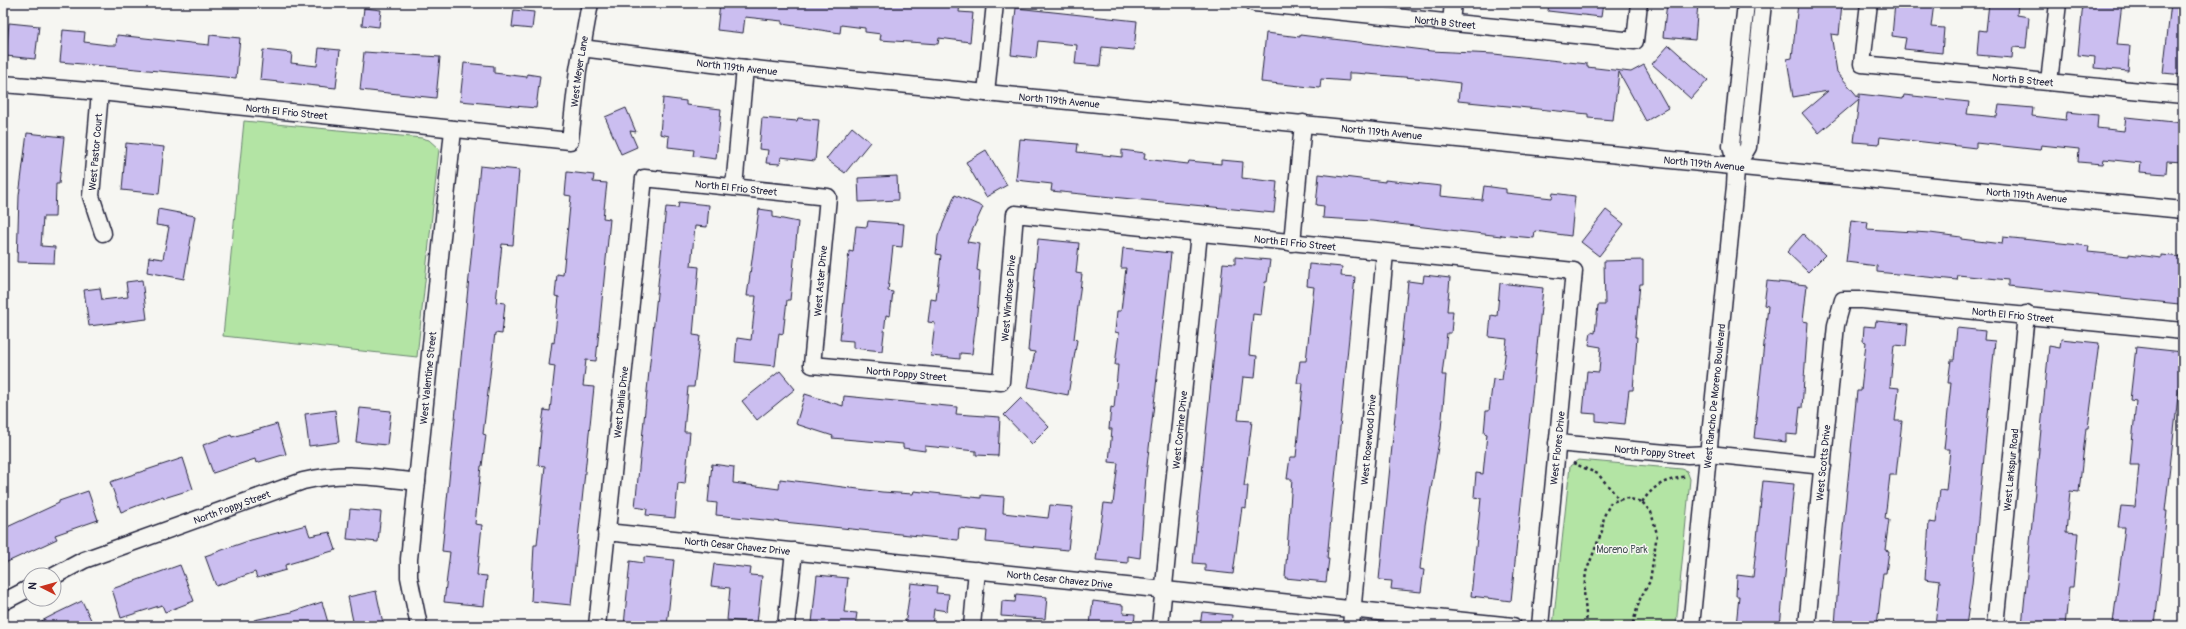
<svg xmlns="http://www.w3.org/2000/svg" width="2186" height="629" viewBox="0 0 2186 629" font-family="Pangolin,sans-serif">
<style>
.green{fill:#b3e4a4;stroke:#6a8370}
.building{fill:#cbbef0;stroke:#22223b}
.lines{fill:none;stroke-linecap:round;stroke-linejoin:round}
.minor-casing{stroke:#22223b;stroke-width:19}
.path{stroke:#22223b;stroke-width:2.5;stroke-dasharray:3 3;stroke-linecap:butt}
.minor{stroke:#f6f6f2;stroke-width:16}
.labels{text-anchor:middle;stroke-width:3;stroke-linejoin:round;paint-order:stroke}
.street-label{font-size:10px;fill:#22223b;stroke:#f6f6f2}
.park-label{font-size:10px;fill:#465255;stroke:#f6f6f2}
</style>
<rect width="100%" height="100%" fill="#f6f6f2"/>
<filter id="ink" filterUnits="userSpaceOnUse"><feTurbulence type="fractalNoise" baseFrequency=".025" numOctaves="2"/><feDisplacementMap in="SourceGraphic" scale="8" xChannelSelector="R" yChannelSelector="G"/><feConvolveMatrix kernelMatrix="1 2 1 2 8 2 1 2 1" color-interpolation-filters="sRGB"/></filter>
<g filter="url(#ink)">
<path class="green" d="M244,121L422,138L429,140L439,149L417,357L223,336Z
M1578,460L1682,469L1687,471L1690,479L1676,626H1553L1570,466Z"/>
<path class="building" d="M720,3H960L959,12L973,13L970,42L939,38L938,44L880,40L881,34L865,32V28L841,25L840,33L782,24V21L745,17L743,33L717,30Z
M1549,3H1603L1601,17L1548,11Z
M1667,3H1698L1695,40L1663,37Z
M1798,3H1842L1839,35L1831,34L1837,72L1859,98V94L1903,99L1904,95L1969,102L1967,114L1997,117L1999,105L2033,108L2032,116L2066,120L2067,112L2098,115L2097,128L2124,131L2126,117L2183,123V162L2167,161L2166,174L2140,172L2141,163L2104,159L2103,164L2078,162L2079,149L2041,145L2040,150L1976,143V148L1880,137L1879,144L1854,142L1859,99L1819,133L1802,113L1828,91L1793,97L1787,59L1792,58Z
M1895,3H1934L1931,27L1944,28L1942,53L1904,49L1906,38L1892,36Z
M1989,3H2018L2017,15L2029,17L2026,48L2013,47L2012,58L1977,55L1979,30L1986,31Z
M2083,3H2122L2117,45L2130,46L2128,71L2094,68L2095,57L2078,55Z
M2171,3H2183V75L2163,73Z
M364,8L381,10L379,27L362,25Z
M1016,8L1137,21L1134,50L1102,47L1100,66L1075,64L1077,45L1038,41L1036,58L1011,55Z
M514,10L534,12L532,29L512,27Z
M9,23L39,26L35,59L6,56Z
M63,30L85,32L84,42L108,45H116L117,35L209,45L210,35L240,38L236,78L60,62Z
M1266,33L1300,37V35L1431,51L1494,54L1587,64V67L1631,72L1644,65L1668,108L1646,121L1619,72L1613,120L1588,118V114L1458,101L1460,83L1428,79L1355,73H1349V81L1321,79L1320,88L1261,82Z
M1669,45L1708,80L1691,99L1652,64Z
M319,48L340,50L336,88L260,80L263,50L292,53L291,63L317,66Z
M364,52L440,57L436,98L360,90Z
M464,63L494,66V73L527,77V74L540,76L536,108L460,101Z
M663,98L686,101V105L721,109L716,159L693,156L694,150L668,147L669,136L660,134Z
M626,108L636,132L630,131L637,147L621,154L605,117Z
M762,118L797,121L798,118L819,120L815,161L781,157L780,164L766,163L768,150L759,149Z
M852,127L870,142L845,173L826,159Z
M27,133L64,137L59,184H56L55,217H43L41,246L55,247L54,263L17,262L19,196Z
M1020,139L1078,144L1077,152L1122,157V150L1145,153L1144,159L1188,164L1189,161L1221,164V160L1243,162L1242,178L1277,182L1274,213L1051,191L1052,184L1016,180Z
M126,143L164,147L159,194L122,190Z
M986,150L1007,185L986,197L966,162Z
M480,166L519,170L513,245L502,244L496,302L505,303L502,334L495,333L483,434L486,435L482,466H481L475,524L482,525L477,575L487,576L484,606L444,602L450,552L442,551Z
M567,172L594,175L593,182L607,183L603,218L610,219L596,361L586,360L583,386L594,387L571,605L531,601L534,545H537L545,466L538,465L541,431L544,410L550,411L555,366L549,365L552,342L554,343L559,297L555,296L557,274L563,275L571,196L565,195Z
M1319,174L1385,182V180L1441,186L1440,196L1482,200L1484,186L1506,189V193L1552,198L1553,193L1575,196L1571,236L1535,231L1534,238L1501,235V236L1372,221L1323,218L1324,206L1316,205Z
M897,176L898,200L859,202L858,178Z
M955,195L983,207L967,242L980,244L977,270L980,271L978,304L972,354L960,353V359L931,356L935,323L928,322L931,299L936,300L941,255L936,254L938,236Z
M679,202L709,205L707,227L695,226L691,266L699,267L693,335L700,336L694,387H688L684,432H690L685,484L678,483L675,518L646,515L647,509L635,507L666,207L678,208Z
M158,209L195,216L184,279L147,272L149,257L163,259L169,227L156,225Z
M759,209L773,211V217L798,222L790,300H787L783,334L779,333L775,366L735,362L737,338L751,340L756,296H747Z
M1606,210L1624,224L1599,256L1581,242Z
M1851,220L1868,222L1867,229L1930,233L1961,237V239L2002,244L2003,237L2089,246L2088,252L2129,256V254L2161,258V255L2183,257L2179,304L2008,286V280L1958,275L1957,280L1877,272V266L1846,262Z
M868,221L904,224L902,247L893,246L888,291L893,292L890,316L886,315L882,351L853,348V341L840,340L849,251L853,252L856,226L867,227Z
M1803,234L1825,255L1808,272L1787,252Z
M1038,239L1079,243L1076,273L1082,274L1074,339L1077,340L1068,395L1028,387L1035,352L1028,351Z
M1123,248L1171,253L1146,475L1140,558L1128,556V563L1096,560L1104,503L1113,504L1118,463L1109,462L1112,429H1109L1111,407L1114,408L1118,365H1115L1119,333L1115,332L1117,311H1121L1126,268H1121Z
M1235,257L1270,260L1267,282H1265L1261,315L1253,314L1249,355L1257,356L1255,378L1243,377L1238,420L1252,421L1244,486H1248L1246,508L1242,507L1233,574L1205,571V564L1193,563L1223,263L1235,264Z
M1643,260V284H1640L1635,337H1637L1633,390H1629L1625,424L1596,421V414L1583,413L1587,371L1599,372L1601,347L1589,345L1591,332L1595,333L1598,305H1605L1604,261Z
M1309,264L1342,267L1341,276L1355,277L1327,559H1329L1326,582L1285,578L1292,479H1287L1290,457H1296L1303,383H1297L1300,361H1306L1314,287L1307,286Z
M1424,275L1450,278L1447,311H1453L1451,333H1447L1442,375H1446L1441,429L1425,525L1420,569L1424,570L1421,592L1391,589L1392,581L1379,580L1408,281L1423,283Z
M142,280L147,319L89,326L84,290L100,288L102,300L128,297L126,282Z
M1767,281L1807,285L1803,321L1808,322L1802,408L1800,407L1797,435L1786,434V442L1754,438L1768,306L1764,305Z
M1500,283L1543,288L1511,601L1471,596L1481,498L1474,497L1476,473L1483,474L1487,434L1484,433L1486,411H1489L1493,379L1502,380L1507,339L1489,337L1491,315L1497,316Z
M1876,321L1908,324L1906,346L1894,345L1890,387L1899,388L1895,421H1902L1896,475H1890L1885,519L1889,520L1885,550L1889,551L1886,573H1883L1877,626H1835L1839,568L1857,391H1861L1866,342L1863,341L1864,326L1875,327Z
M1957,328L1985,331L1984,340L1995,341L1972,584L1966,626H1935L1940,581L1925,579L1928,537L1929,522L1936,523L1940,490L1946,491L1950,449H1944L1951,383H1948L1951,360H1954Z
M2061,339L2099,343L2088,428H2086L2079,492L2070,491L2066,532L2078,533L2073,587H2069L2065,626H2022L2049,346L2060,348Z
M2136,347L2183,352L2165,511H2167L2155,626L2113,623L2125,527H2118L2121,506L2135,507L2139,465H2130L2136,401L2130,400Z
M780,371L795,389L757,420L742,401Z
M805,394L843,406L844,396L957,407L956,414L1000,417L998,456L976,455V451L925,446V451L903,448V444L832,438L833,436L796,424Z
M1021,398L1049,427L1032,444L1004,415Z
M360,408L391,411L387,445L356,442Z
M335,410L339,442L309,446L305,414Z
M277,424L286,454L256,463L255,459L213,473L203,445L231,435L232,437Z
M183,458L193,489L164,498L163,496L121,512L110,482Z
M712,464L734,467L733,483L779,489L780,479L882,492L913,494L914,491L981,498V495L1004,497L1003,513L1048,518L1050,505L1073,507L1068,550L986,542L987,531L959,528L958,540L716,515L717,503L708,502Z
M1763,481L1794,484L1780,626H1736L1739,596H1736L1737,575L1753,577Z
M88,491L98,520L55,535L57,539L3,564V529L59,503V501Z
M350,509L381,512L378,542L347,539Z
M306,525L310,536L330,532L336,550L285,565L286,570L257,578L255,572L216,586L205,556L251,540Z
M644,557L674,560L667,626H624L630,561L644,563Z
M714,564L751,568L750,575L762,576L757,623L727,620L730,588L711,586Z
M180,565L194,601L165,612L162,605L121,618L112,589Z
M817,575L848,578L844,612L857,613L855,626H825V624L812,623Z
M911,583L937,586L936,593L949,594L947,611L934,609L932,626H905Z
M376,591L383,623L354,626L348,597Z
M1016,594L1047,597L1045,619L1001,616L1002,601L1015,602Z
M82,601L94,626H32L55,614Z
M1093,601L1123,605V613L1135,614L1134,626L1090,624Z
M322,602L329,626H254V620L292,612Z
M1202,612L1232,615L1231,626H1200Z"/>
<g class="lines">
<defs>
<g id="minor">
<path id="s1" d="M1254,3L1635,41L1639,3"/>
<path id="s2" d="M1869,3L1862,64L2183,95"/>
<path d="M1451,22L1453,3"/>
<path id="s3" d="M581,48L745,68L986,93L2183,210"/>
<path d="M2049,82L2058,3"/>
<path id="s4" d="M3,84L100,92L570,141L578,70L590,3"/>
<path d="M100,92L91,196L103,233"/>
<path d="M986,93L995,3"/>
<path d="M1736,167L1748,147L1763,3"/>
<path d="M734,187L745,68"/>
<path d="M1292,243L1303,123"/>
<path id="s5" d="M1557,443L1688,455L1709,454L1823,466"/>
<path id="s6" d="M606,532L1513,626"/>
<path id="s7" d="M54,576L84,560L303,481C346,471 375,477 417,482"/>
<path d="M3,602L30,588"/>
<path id="s8" d="M419,626L409,577V559L453,130"/>
<path id="s9" d="M597,626L644,178L828,197L812,365L1001,382L1015,214L1574,271L1540,626"/>
<path d="M786,626L794,551"/>
<path d="M972,626L977,570"/>
<path id="s10" d="M1160,626L1199,233"/>
<path id="s11" d="M1351,626L1385,253"/>
<path id="s12" d="M1691,626L1735,186L1736,167L1731,146L1746,3"/>
<path id="s13" d="M1807,626L1836,325L1843,300H1862L2183,331"/>
<path id="s14" d="M1995,626L2026,314"/>
</g>
</defs>
<use href="#minor" class="minor-casing"/>
<path class="path" d="M1573,463L1598,474L1620,500
M1642,502C1656,483 1664,481 1687,476
M1587,626L1584,591L1586,572L1602,531L1604,516L1611,502L1626,498L1642,502L1651,512L1657,534L1650,581L1640,599L1632,626"/>
<use href="#minor" class="minor"/>
</g>
</g>
<g class="labels">
<g class="street-label">
<text dy="4" stroke="none"><textPath href="#s1" startOffset="192">North B Street</textPath></text>
<text dy="4" stroke="none"><textPath href="#s3" startOffset="157">North 119th Avenue</textPath></text>
<text dy="4" stroke="none"><textPath href="#s4" startOffset="640">West Meyer Lane</textPath></text>
<text dy="4" stroke="none"><textPath href="#s2" startOffset="223">North B Street</textPath></text>
<text dy="4" stroke="none"><textPath href="#s3" startOffset="481">North 119th Avenue</textPath></text>
<text dy="4" stroke="none"><textPath href="#s4" startOffset="285">North El Frio Street</textPath></text>
<text dy="4" stroke="none"><textPath href="#s3" startOffset="805">North 119th Avenue</textPath></text>
<text transform="translate(95 152) rotate(-85)" y="4">West Pastor Court</text>
<text dy="4" stroke="none"><textPath href="#s3" startOffset="1129">North 119th Avenue</textPath></text>
<text dy="4" stroke="none"><textPath href="#s9" startOffset="543">North El Frio Street</textPath></text>
<text dy="4" stroke="none"><textPath href="#s3" startOffset="1453">North 119th Avenue</textPath></text>
<text dy="4" stroke="none"><textPath href="#s9" startOffset="1444">North El Frio Street</textPath></text>
<text transform="translate(820 281) rotate(-85)" y="4">West Aster Drive</text>
<text dy="4" stroke="none"><textPath href="#s9" startOffset="1078">West Windrose Drive</textPath></text>
<text dy="4" stroke="none"><textPath href="#s13" startOffset="499">North El Frio Street</textPath></text>
<text dy="4" stroke="none"><textPath href="#s9" startOffset="899">North Poppy Street</textPath></text>
<text dy="4" stroke="none"><textPath href="#s8" startOffset="250">West Valentine Street</textPath></text>
<text dy="4" stroke="none"><textPath href="#s12" startOffset="231">West Rancho De Moreno Boulevard</textPath></text>
<text dy="4" stroke="none"><textPath href="#s9" startOffset="225">West Dahlia Drive</textPath></text>
<text dy="4" stroke="none"><textPath href="#s10" startOffset="197">West Corrine Drive</textPath></text>
<text dy="4" stroke="none"><textPath href="#s11" startOffset="187">West Rosewood Drive</textPath></text>
<text transform="translate(1557 448) rotate(-84)" y="4">West Flores Drive</text>
<text dy="4" stroke="none"><textPath href="#s5" startOffset="98">North Poppy Street</textPath></text>
<text dy="4" stroke="none"><textPath href="#s13" startOffset="164">West Scotts Drive</textPath></text>
<text dy="4" stroke="none"><textPath href="#s14" startOffset="157">West Larkspur Road</textPath></text>
<text dy="4" stroke="none"><textPath href="#s7" startOffset="191">North Poppy Street</textPath></text>
<text dy="4" stroke="none"><textPath href="#s6" startOffset="132">North Cesar Chavez Drive</textPath></text>
<text dy="4" stroke="none"><textPath href="#s6" startOffset="456">North Cesar Chavez Drive</textPath></text>
</g>
<g class="park-label">
<text x="1622" y="553">Moreno Park</text>
</g>
</g>
<rect width="2186" height="629" fill="none" stroke="#f6f6f2" stroke-width="16"/>
<rect x="8" y="8" width="2170" height="613" fill="none" stroke="#22223b" stroke-width="1.5" filter="url(#ink)"/>
<g transform="translate(42 587) rotate(276)"><circle r="19" fill="#f6f6f2" stroke="#a1a1a9"/>
<path d="M0-3L7 15L0 10L-7 15Z" fill="#c8321e"/>
<text y="-6" font-size="11" font-weight="bold" text-anchor="middle" fill="#22223b">N</text>
</g>
</svg>
